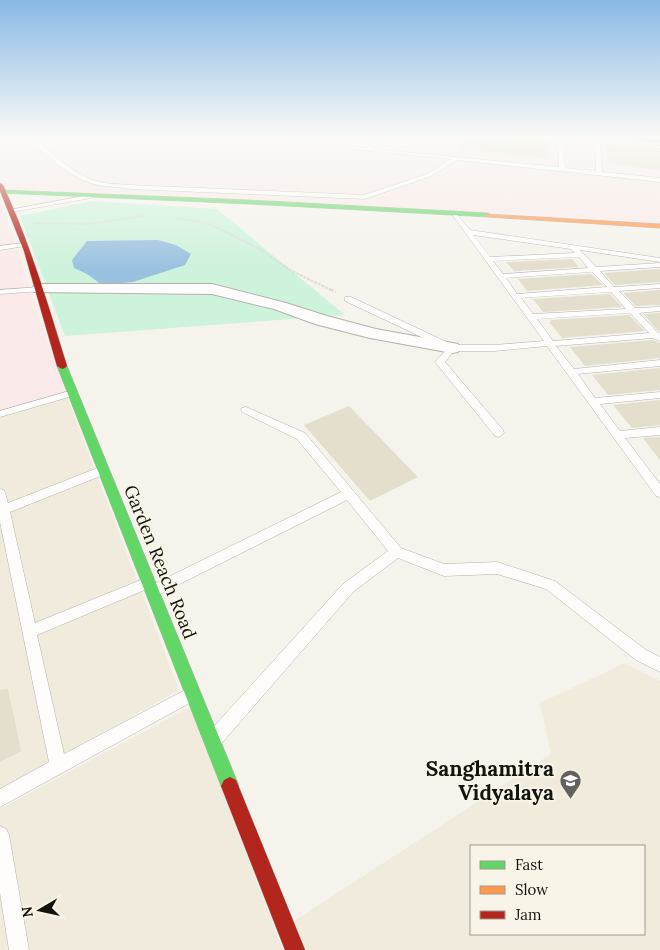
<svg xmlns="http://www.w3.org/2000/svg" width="660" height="950" viewBox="0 0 660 950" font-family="Lora,serif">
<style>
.built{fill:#f0ebdc;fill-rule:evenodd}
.industrial{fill:#faeae9}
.green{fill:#cdf3dc}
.water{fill:#9bc1e0}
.building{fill:#e4dece}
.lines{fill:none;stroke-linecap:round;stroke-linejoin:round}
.lane-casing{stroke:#b4b2ac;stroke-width:1}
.street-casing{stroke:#b4b2ac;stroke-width:2}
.fast-casing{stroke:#b4b2ac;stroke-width:1}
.slow-casing{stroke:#b4b2ac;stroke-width:1}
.jam-casing{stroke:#b4b2ac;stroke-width:1}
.path-far1{stroke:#dddddb;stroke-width:2;stroke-dasharray:3 1;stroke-linecap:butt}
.path{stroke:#dddddb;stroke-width:2.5;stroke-dasharray:4 2;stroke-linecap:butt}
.lane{fill:#fefdfc;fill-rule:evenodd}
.street{fill:#fefdfc;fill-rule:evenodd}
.fast{fill:#63d668;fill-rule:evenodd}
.slow{fill:#ff974d;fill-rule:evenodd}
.jam{fill:#b3261e;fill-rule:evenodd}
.labels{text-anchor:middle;stroke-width:4;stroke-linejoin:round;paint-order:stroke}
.street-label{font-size:18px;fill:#14130e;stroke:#f9f4e8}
.near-poi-label{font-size:21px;font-weight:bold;fill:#14130e;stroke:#f9f4e8;text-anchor:end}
</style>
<rect width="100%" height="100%" fill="#f5f3ec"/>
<path class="built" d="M67,397L179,690L0,790V417Z
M625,663L660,681V950H306L294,921L551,754L540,703ZM471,846H644V934H471Z
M190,707L283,950H0V809Z"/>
<path class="industrial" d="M0,136H589L660,143V224L6,191L0,181Z
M0,197L31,291L0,293Z
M31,292L65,391L0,410V295Z"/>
<path class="green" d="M92,201L217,209L345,315L65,336L20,216Z"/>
<path class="water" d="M590,136H660V143Z
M158,240L176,245L191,254L185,265L133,282L102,285L87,274L74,268L72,260L87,241Z"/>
<path class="building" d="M461,136H523L549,139L547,158L460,149Z
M605,145L660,150V170L609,164Z
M572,259L579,267L514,271L506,262Z
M660,269V282L615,285L604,273Z
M591,274L603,285L527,291L518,279Z
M660,290V305L636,306L623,293Z
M610,294L622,307L543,312L533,299Z
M660,313V330L658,331L643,314Z
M629,315L645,331L562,338L549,322H552L550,320Z
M653,340L660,343V358L585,366L570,347Z
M660,368V390L608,395L592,375Z
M660,400V425L632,428L613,405Z
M349,406L418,477L370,501L304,425Z
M660,437V460L643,438Z
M8,689L21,751L0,762V690Z"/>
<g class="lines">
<defs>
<path id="lane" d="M28,136H33C52,153 73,175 99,182C109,184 120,184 130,185L364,195L427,174L451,159L228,136L367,148L379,136H383L372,149L559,167L558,139L541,136L660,146V148L600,143L602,172L660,178V182L457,160L431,176L365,199L130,189C120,187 109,187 98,185C72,179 45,156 28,136ZM562,139L595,142L596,171L565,168Z
M89,195L91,196V198L12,212L9,210Z
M454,211L470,230L660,258V262L580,250L596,267L660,263V267L600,271L614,287L660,284V288L619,291L635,308L660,307V311L639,313L658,333L660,332V341L653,338L556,346L574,369L660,360V366L578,374L595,398L660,392V398L600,404L620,431L660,427V435L625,438L660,484V497L656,496L547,346L494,351H454L445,362L503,430L504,433L499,437L495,436L435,362L447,349L345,301V297H351L453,345H494L544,341L451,213ZM473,235L571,249L575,253L490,257ZM579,257L588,268L503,274L493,261ZM592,272L607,287L517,294L506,278ZM611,292L626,309L533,314L521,298ZM630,313L649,333L553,341L537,319Z
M23,243L25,244V246L0,250V246Z
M39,287H42V291L0,294V290Z
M73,390L76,391L78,393L76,395L0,417V411Z
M246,407L305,433L401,548L444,564L497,562L555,581L646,650L660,657V672L636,660L546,589L497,574L444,576L398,558L353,592L221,744L215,746L209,744L207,738L209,732L343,584L388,551L347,500L158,595L153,597L148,595L147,589L37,635L64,754L185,690L190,687L195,690L198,695L195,700L0,807V789L49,762L0,522V489L4,490L8,503L100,467H108L110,470L108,473L10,512L35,623L148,577L153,579L154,584L341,492L297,439L242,412L241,410L242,408Z
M0,826L6,829L9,835L29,950H9L0,893Z"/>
<path id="street" d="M39,284H212L286,303L327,316L376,329L458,344L461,348L458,352L452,353L370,338L315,324L274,309L212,294L34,292L31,289L34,286Z"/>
<path id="fast" d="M3,190L249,200L488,213L491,215L488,217L249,204L1,193Z
M62,363L67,366L239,786L236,792L230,795L224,792L221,786L57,366Z"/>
<path id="slow" d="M486,214L660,224V228L488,217L485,215Z"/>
<path id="jam" d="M0,183L3,185C30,243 48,305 67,366L65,368L62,369L57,366L24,251L0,191Z
M230,777L236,780L305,950H285L221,786L224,780Z"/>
</defs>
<use href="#lane" class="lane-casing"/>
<use href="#street" class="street-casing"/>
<use href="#fast" class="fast-casing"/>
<use href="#slow" class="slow-casing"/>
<use href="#jam" class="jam-casing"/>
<path class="path-far1" d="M178,218L210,224L258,248L290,270L333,291
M34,223L89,224L144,216"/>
<path class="path" d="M330,289L336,292"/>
<use href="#lane" class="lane"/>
<use href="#street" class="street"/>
<use href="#fast" class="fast"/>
<use href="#slow" class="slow"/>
<use href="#jam" class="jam"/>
</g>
<linearGradient id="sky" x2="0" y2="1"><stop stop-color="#89b9e5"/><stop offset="0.51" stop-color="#fafaf6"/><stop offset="1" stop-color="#fafaf6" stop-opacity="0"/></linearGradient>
<rect width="660" height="269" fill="url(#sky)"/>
<defs>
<symbol id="school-pin" viewBox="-11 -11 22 30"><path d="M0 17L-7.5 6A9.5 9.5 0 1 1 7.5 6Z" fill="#63615c" stroke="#f9f4e8"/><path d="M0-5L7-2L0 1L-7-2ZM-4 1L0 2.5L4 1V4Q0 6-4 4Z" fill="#fff"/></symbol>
</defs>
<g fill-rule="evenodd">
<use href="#school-pin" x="558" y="768" width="25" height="34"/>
</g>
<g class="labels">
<g class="street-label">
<text transform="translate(160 562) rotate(68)" y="6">Garden Reach Road</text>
</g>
<g class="near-poi-label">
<text x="554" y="776">Sanghamitra<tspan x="554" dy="24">Vidyalaya</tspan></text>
</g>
</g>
<rect x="470" y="845" width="175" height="90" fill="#f9f4e8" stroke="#9d9a91"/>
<rect x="480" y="861" width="25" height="8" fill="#63d668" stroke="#9d9a91"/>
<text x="515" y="870" font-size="15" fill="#14130e">Fast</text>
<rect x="480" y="886" width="25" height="8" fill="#ff974d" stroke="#9d9a91"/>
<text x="515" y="895" font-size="15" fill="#14130e">Slow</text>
<rect x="480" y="911" width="25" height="8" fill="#b3261e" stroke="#9d9a91"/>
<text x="515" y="920" font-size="15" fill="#14130e">Jam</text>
<g transform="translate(40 910) rotate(261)" stroke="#f9f4e8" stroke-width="4" paint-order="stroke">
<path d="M0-4L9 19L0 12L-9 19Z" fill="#14130e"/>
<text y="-8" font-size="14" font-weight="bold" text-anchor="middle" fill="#14130e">N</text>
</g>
</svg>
